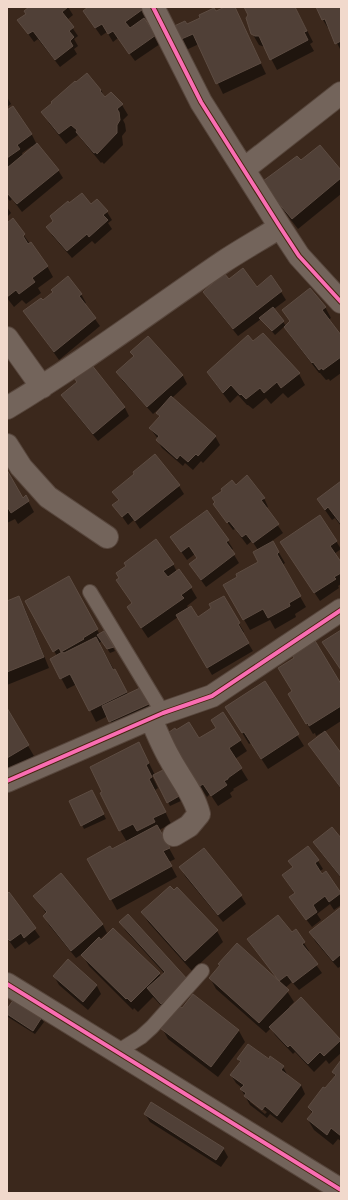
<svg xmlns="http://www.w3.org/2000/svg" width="348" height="1200" viewBox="0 0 348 1200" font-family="Signika,sans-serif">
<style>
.shadow{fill:#0007;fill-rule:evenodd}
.building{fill:#504037;stroke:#5d4c42}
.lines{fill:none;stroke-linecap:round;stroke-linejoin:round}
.lane-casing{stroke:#57463c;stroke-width:16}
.street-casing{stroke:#57463c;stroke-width:24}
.lane{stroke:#73645b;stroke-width:14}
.street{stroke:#73645b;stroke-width:22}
.cycleway-casing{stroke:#48240f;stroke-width:6}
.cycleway{stroke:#f96db3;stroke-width:4}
</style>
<rect width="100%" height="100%" fill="#3b281c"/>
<path class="shadow" d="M31,7H68L73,15L67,20L78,36L74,39L78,46L74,49L77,54L60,67L38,39L34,42L19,21L27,15Z
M147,7L152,15L144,20L160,44L135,61L118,38L113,42L107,32L101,36L84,12Z
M227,7H234L266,74L223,94L199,44L186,50L180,40L186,25Z
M245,7H295L313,42L310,44L314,51L277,70L265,47L259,45L252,33L249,15Z
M318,7H341V51L329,27L328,28L323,20Z
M101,90L105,98L122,105L128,115L123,120L125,124L126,131L122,136L123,145L104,164L102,162L101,163L78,135L66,144L49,123L43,112Z
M7,97L11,104L7,107Z
M13,107L32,135L36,143L58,170L63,178L22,212L12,199L10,201L7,198V111ZM32,146L33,148L23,156L22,153Z
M301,162L341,172V194L298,229L284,211L282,214L269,198Z
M69,205H91L107,212L112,220L108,223L112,229L95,244L92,241L72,258L52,235L48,227Z
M7,207L11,213L7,217Z
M13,220L30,244L47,266L53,277L38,288L41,293L26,304L22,300L14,307L7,298V224Z
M229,280L257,288L281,292L286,300L274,309L286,326L325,307L331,318L328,320L341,337V373L330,381L329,379L326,380L320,373H319L292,338L285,326L275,335L261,319L238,336L209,300L204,292Z
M81,294L86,303L84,304L100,326L59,360L25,312L43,301Z
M263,334L299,374L305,385L288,398L283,393L271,404L266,398L253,409L248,405H247L238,395L230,403L215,383L208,373Z
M148,337L183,376L187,384L172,398L215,436L220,445L203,463L201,461L193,470L185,463L183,466L162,448L157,440L158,439L150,428L160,417L157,413L161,409L160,408L153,414L122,380L118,372L134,357L132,352Z
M90,366L125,408L129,416L98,441L67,403L62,395L78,383Z
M7,472L23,499L26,497L34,512L18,524L15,519L7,523Z
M341,482V526L335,518L332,520L318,500Z
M179,486L184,494L140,529L134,520L128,525L114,505L119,501L113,492Z
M236,486L264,498L268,507L266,508L283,533L272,541L285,563L282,565L306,607L295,614L296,617L275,629L270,620L250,630L224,585L260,562L258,550L252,541L247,545L235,529L233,530L214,504Z
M206,512L228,541L233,549L231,550L239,563L206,587L195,572L198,559L195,554L187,560L171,537Z
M336,541L341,549L334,554L341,564V584L338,586L339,588L320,601L286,550Z
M173,564L177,572L191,588L197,598L187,606L197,618L213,608L223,597L244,632L242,633L253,651L212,675L178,617L148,638L128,608L133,604L118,580Z
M68,578L100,635L104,632L115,651L110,653L102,641L99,643L128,695L146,697L153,712L115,730L108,716L96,722L77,684L67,689L51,659L57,656L26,601Z
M19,598L25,609L49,668L7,685V602Z
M265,683L304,746L268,769L251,743L249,744L233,718Z
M341,686V721L324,732L341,755V789L309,744L322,734L321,733L316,736L315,733L313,734L296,705Z
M7,710L34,756L7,773Z
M176,732L199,740H240L247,751L235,759L248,780L233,789L234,790L230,793L232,797L218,806L210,794L207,797L192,774L188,777Z
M145,755L155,775L167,769L183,800L170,806L154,775L152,776L158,788L155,790L171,824L159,830L175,859L169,862L177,877L117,910L89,859L112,851L127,842L120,830Z
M94,795L106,819L84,829L82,825Z
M341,839V878L319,850L314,842Z
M204,849L241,896L246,904L223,922L185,876L181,868Z
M289,861H318L323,869L320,871L322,875L325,872L341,894V905L334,910L330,904L317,914L321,920L312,927L295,905V894L283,876L293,868Z
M61,874L103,925L107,933L100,939L101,941L137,953L138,952L161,976L164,973L125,930L121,922L188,981L167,1012L153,997L138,1012L134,1008L133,1010L89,966L82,954L76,958L49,925L44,916L47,914L34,896Z
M177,888L217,931L223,942L192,971L149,923L142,913Z
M9,894L40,937L29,945L26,941L15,949L7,938V895Z
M341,909V966L338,968L315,941L311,933Z
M296,931L309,951L307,952L322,973L299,990L292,982L285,988L294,1002L289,1007L341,1042V1053L329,1064L326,1060L314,1072L295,1052L293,1054L275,1035L271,1028L266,1033L216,989L210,978L220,966L219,964L280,982L253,947L248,939L292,934Z
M68,961L97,986L101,994L88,1010L59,985L54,976Z
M193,996L239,1031L245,1042L218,1077L168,1039L162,1028L183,1010Z
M7,1011L41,1018L44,1022L35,1034L8,1017Z
M238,1059L283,1067L288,1076L301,1085L305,1094L282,1123L270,1114L267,1118L250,1105L241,1089L242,1088L236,1083L231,1075L241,1063ZM250,1100L267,1112L265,1114L250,1102Z
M341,1062V1141L338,1139L333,1145L314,1130L308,1120L313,1114L309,1108L335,1076L333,1072Z
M145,1114L223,1148L228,1157L221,1167L150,1122Z"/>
<path class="building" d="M29,7H68L62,12L74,27L69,31L74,37L70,41L73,46L55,60L33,31L28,34L17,20L26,14L24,11Z
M88,7H146L125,22L130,28L144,18L156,35L129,54L113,31L108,34L102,24L95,28L83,11Z
M225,7H235L261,63L216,84L193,34L179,40L172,27L185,21L187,24L200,18L199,15L214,8L216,11Z
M244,7H295L307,31L304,32L308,40L270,60L259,36H255L251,34L246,18L248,15Z
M316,7H341V41L335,44L325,19L322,20Z
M87,73L101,90L100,91L105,97L111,92L123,104L117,109L119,112L120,120L117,125V133L97,154L96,152L94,153L76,132L77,130L71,125L59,134L41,112L52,103L51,102L75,81L76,82Z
M13,106L32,134L17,145L20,149L7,158V110Z
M37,143L59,170L17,204L7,193V168Z
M320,145L341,170V178L292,219L277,201L275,204L263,181L297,156L301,160Z
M82,193L91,204L97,199L108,211L103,215L108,220L89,237L87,234L67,251L46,227L53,221L50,216L68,201L69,203Z
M13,218L25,234L23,236L28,244L31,242L48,266L32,278L35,282L19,294L16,290L7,297V223Z
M243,268L257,287L271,275L282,291L233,329L203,292L224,273L229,279Z
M68,276L82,294L79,296L96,318L54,352L23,311L41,298L43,300L53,292L51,290Z
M310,288L326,307L322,310L341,335V357L323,370L322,368L319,370L313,362L312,363L284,327L290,321L282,310Z
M273,307L284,321L272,331L259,318Z
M263,333L300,373L281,388L277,382L264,393L260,388L246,399L241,394L240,395L231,385L223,393L207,372L248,335L253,341Z
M148,336L183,375L147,407L116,372L134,356L130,352Z
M91,364L125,407L93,434L61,395L77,382L74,378Z
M171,396L216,436L198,456L196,454L188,462L180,455L177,459L156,440L159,436L149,428L160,416L156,413Z
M155,454L180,485L135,521L128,512L122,517L112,505L119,500L112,492L134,474L133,472Z
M7,470L23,498L26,495L29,501L11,513L8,508L7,509Z
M247,475L265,498L261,500L279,524L253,543L246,534L242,537L229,521L227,523L213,504L215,502L212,498L222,491L221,489L232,480L236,485Z
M341,481V524L328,507L325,510L317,499Z
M207,510L229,540L226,542L235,554L201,580L189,564L197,558L189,546L181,552L170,537Z
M320,515L337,541L330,546L341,562V573L334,577L336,579L314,593L280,542Z
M156,539L174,564L163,571L168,577L179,569L192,587L181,595L184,598L141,628L127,607L132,603L116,580L119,578L116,573L126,566L124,563Z
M273,541L279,552L277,554L301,596L289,603L290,606L268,618L263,609L243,620L223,585L237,577L236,574L258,562L253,552Z
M69,576L98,629L83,638L84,639L61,652L59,648L53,652L25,601Z
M19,596L44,657L7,672V601Z
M224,596L240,623L238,624L249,643L207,668L176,615L191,606L198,617L211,608L209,604Z
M341,630V670L322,642Z
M104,631L114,647L107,649L97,635Z
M96,637L113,670L115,669L127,692L89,711L70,674L60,679L50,659L62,652L64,653Z
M314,639L341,684V706L309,726L308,723L306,724L288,694L292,691L278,668L294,658L291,653Z
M265,681L299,734L261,759L244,732L242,733L225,707Z
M142,687L149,704L109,722L102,706Z
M7,708L29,745L7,758Z
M223,712L241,740L229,748L242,768L228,778V779L224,781L227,785L211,796L203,784L200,786L185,764L162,737L175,728L176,730L189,722L199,738L216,728L211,720Z
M325,731L341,753V788L308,744Z
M139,742L149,763L146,765L152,777L149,779L166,812L153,818L155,822L137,831L133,824L119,831L100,793L102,792L90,767Z
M167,768L181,795L167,803L153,775Z
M92,790L104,814L81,826L69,801Z
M157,825L170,848L163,851L172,866L110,900L87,859L110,846L112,849Z
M332,827L341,838V877L313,842Z
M308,846L319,860L315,863L322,874L326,871L341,893L329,902L325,896L313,905L317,912L306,920L289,897L295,893L282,875L293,867L288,861Z
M204,848L242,895L218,915L179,867Z
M61,873L103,924L71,951L43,916L47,912L33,896Z
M170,886L174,890L177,887L218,930L185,961L141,912Z
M9,892L36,928L24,938L21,933L10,941L7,938V894Z
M341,907V954L333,961L309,932Z
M128,914L188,980L161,1004L147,988L165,972L119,922Z
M278,915L292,932L296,929L305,942L302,944L318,964L293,983L287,975L279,981L247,939Z
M113,928L160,973L131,1002L127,998L126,999L81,955L99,937L101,940Z
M237,943L289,990L259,1023L209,978L220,965L218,964Z
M68,959L97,985L83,1002L53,976Z
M193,994L239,1030L211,1067L160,1028L178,1005L182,1008Z
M301,997L341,1040L324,1056L320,1052L308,1064L290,1045L288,1047L269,1027Z
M14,999L42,1017L33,1031L7,1014V1009Z
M248,1044L269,1059L270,1056L284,1066L281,1070L301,1085L277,1116L265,1106L262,1110L244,1096L246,1093L240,1089L244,1085L230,1075L241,1061L237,1059Z
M341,1060V1136L331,1128L327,1135L307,1119L313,1112L308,1107L323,1087L325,1088L336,1075L332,1072Z
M151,1102L224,1148L216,1160L144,1114Z"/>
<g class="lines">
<defs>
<path id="lane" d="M90,592L163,713
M117,1052L141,1037L152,1027L202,971"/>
<path id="street" d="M153,7L201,102L280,227L299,256L341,302
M244,169L341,93
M7,338L42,387
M7,408C82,363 151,311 223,262C241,250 261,239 280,227
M7,445L21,467L48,497L107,537
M151,719C157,733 163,747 170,759C180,778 194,794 199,814L189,826L174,835
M7,781L163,713L212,696L341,610
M7,984L341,1190"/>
</defs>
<use href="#lane" class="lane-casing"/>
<use href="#street" class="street-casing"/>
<use href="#lane" class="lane"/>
<use href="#street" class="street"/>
<defs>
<path id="cycleway" d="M153,7L201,102L280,227L299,256L341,302
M7,781L163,713L212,696L341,610
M7,984L341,1190"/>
</defs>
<use href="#cycleway" class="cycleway-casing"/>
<use href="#cycleway" class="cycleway"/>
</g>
<rect width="348" height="1200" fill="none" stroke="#f1d9cc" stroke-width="16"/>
</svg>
